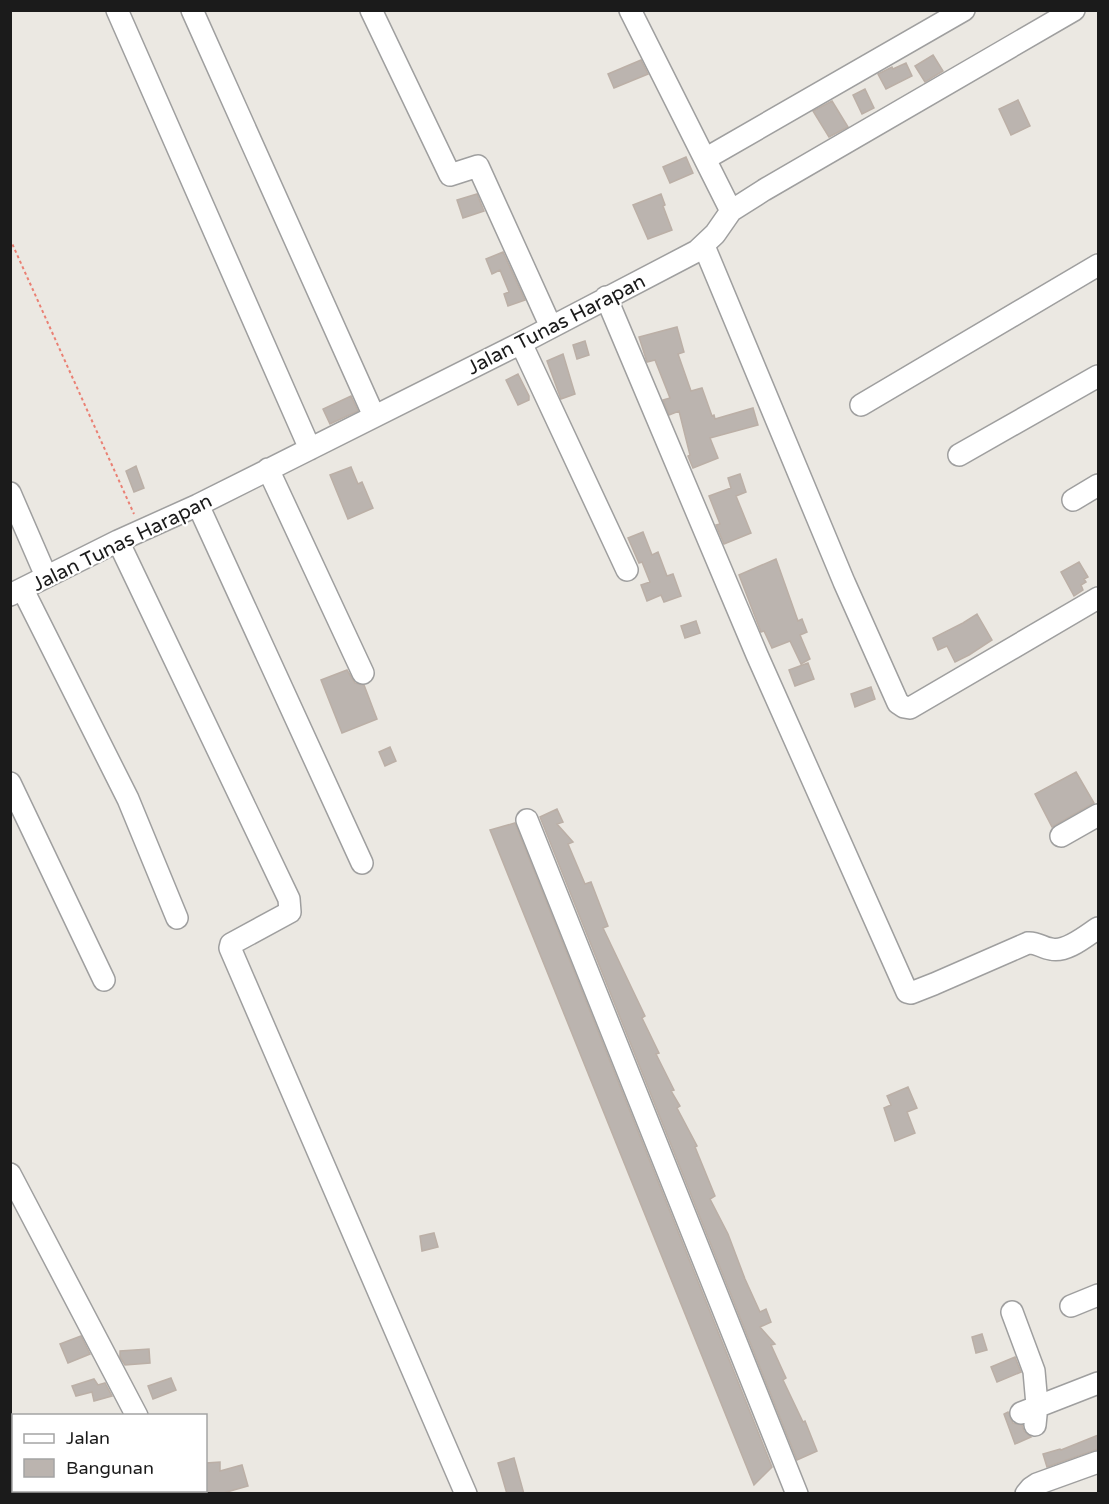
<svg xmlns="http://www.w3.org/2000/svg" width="1109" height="1504" viewBox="0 0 1109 1504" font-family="'Varela Round',sans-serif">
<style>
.building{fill:#bbb4af;stroke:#bbafa6;stroke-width:1.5}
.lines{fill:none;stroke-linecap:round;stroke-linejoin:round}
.minor-casing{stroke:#9f9f9f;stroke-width:24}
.path{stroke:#ea8074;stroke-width:2;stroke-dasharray:3 3;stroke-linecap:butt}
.minor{stroke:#fff;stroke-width:21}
.labels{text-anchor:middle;stroke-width:4.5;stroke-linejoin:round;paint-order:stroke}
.street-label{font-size:20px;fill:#1b1b1b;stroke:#fff}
</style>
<rect width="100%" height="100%" fill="#ebe8e2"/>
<path class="building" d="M933,55L943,71L925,82L915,66Z
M641,60L648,74L614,88L608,74Z
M906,63L912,76L886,89L878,74L892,67L893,69Z
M865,89L874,108L862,114L853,95Z
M1018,100L1030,126L1011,135L999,109Z
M832,101L848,127L829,137L813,111Z
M686,157L693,173L670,183L663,167Z
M477,194L484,211L463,218L457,200Z
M661,194L665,205L663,206L672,230L648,239L633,205Z
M503,252L525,300L508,306L504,294L509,292L500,270L492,274L486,259Z
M677,327L684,352L678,354L691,391L702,388L712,416L714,415L715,419L753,408L758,425L710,438L718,458L693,468L688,456L690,455L679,411L669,415L663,400L670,398L655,360L647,362L639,337Z
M585,341L589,355L577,359L573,345Z
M563,354L575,394L561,399L547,361Z
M518,374L529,396V400L518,405L506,380Z
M351,396L358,411L330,424L323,409Z
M136,466L144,488L134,492L126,471Z
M351,467L358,484L362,482L373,508L348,519L330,475Z
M740,474L746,492L736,496L751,533L724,544L716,525L720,524L709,496L731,488L728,478Z
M643,532L652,555L658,552L667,576L673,574L681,596L664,602L661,595L647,601L641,585L650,582L642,562L639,563L628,538Z
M776,559L798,621L802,619L807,632L800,635L810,659L801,664L790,641L772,648L764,631L761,632L739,575Z
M1079,562L1088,577L1084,579L1086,582L1081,585L1083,590L1074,596L1061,572Z
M977,614L992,640L969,655L955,662L947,646L938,650L933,638L963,623Z
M696,621L700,633L685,638L681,626Z
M808,663L814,679L795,686L789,670Z
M347,670L355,683L364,685L377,719L342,733L321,680Z
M871,687L875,699L855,707L851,694Z
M390,747L396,761L385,766L379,752Z
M1076,772L1094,803L1052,827L1035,794Z
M557,809L563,822L557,824L573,842L568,844L585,884L591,882L608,926L603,928L645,1016L642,1018L659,1053L656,1054L674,1090L671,1091L680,1106L677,1108L697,1146L695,1147L715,1196L710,1199L728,1234L745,1279L760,1312L766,1309L771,1322L760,1327L775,1344L771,1345L786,1378L783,1380L803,1422L805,1421L817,1451L797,1460L540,817Z
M515,823L772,1467L754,1485L490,830Z
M908,1087L917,1108L907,1112L915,1133L895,1141L884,1108L891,1105L887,1096Z
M434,1233L438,1247L422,1251L420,1236Z
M982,1334L987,1350L976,1353L972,1337Z
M81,1336L90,1354L68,1363L60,1344Z
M149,1349L150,1363L125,1365L120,1357V1351Z
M1015,1357L1021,1372L997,1382L991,1367Z
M171,1378L176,1390L153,1399L148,1386Z
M94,1379L98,1385L105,1383L112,1396L94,1401L92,1392L76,1396L72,1386Z
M1008,1412L1013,1423L1022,1425L1024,1431L1031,1437L1015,1444L1004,1414Z
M1098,1435V1449L1047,1467L1043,1454L1060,1449L1061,1450Z
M514,1458L524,1494H507L498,1463Z
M220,1462V1471L242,1465L248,1486L220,1494H206V1463Z"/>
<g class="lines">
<defs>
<path id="minor" d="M117,10L310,449
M192,10L374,416
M371,10L450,175L478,166L551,327
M630,10L731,211
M705,159L964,10
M704,246L844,582L898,703L904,707L910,708L1098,598
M606,297L757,655L907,992L911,993L934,984L1028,943C1037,942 1042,948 1051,949C1066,953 1086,936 1098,928
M521,343L627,570
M861,405L1098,265
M959,455L1098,376
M268,469L363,673
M10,493L46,576
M1073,500L1098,485
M198,505L362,863
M118,541L289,899L290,912L231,944L230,948L466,1494
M23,590L128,799L177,918
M10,595L118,541L198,505L521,343L697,251L715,234L731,211L764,190L1074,10
M10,783L104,980
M527,820L797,1494
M1061,836L1098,815
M10,1174L137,1416
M1071,1306L1098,1295
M1012,1312L1034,1371L1037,1405L1035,1425
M1021,1413L1098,1383
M176,1490L178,1494
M1026,1494L1031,1488L1037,1484L1098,1462"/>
</defs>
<use href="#minor" class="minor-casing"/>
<path class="path" d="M10,239L134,514"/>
<use href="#minor" class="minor"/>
</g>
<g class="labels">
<g class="street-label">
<text transform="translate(556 324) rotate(-27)" y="7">Jalan Tunas Harapan</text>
<text transform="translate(122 542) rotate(-26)" y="7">Jalan Tunas Harapan</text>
</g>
</g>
<rect width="1109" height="1504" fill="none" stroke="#1b1b1b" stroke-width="24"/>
<rect x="12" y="1414" width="195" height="78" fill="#ffffff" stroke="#a4a4a4" stroke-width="1.5"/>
<rect x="24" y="1434" width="30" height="9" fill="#ffffff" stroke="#a4a4a4" stroke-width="1.5"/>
<text x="66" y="1444" font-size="18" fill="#1b1b1b">Jalan</text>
<rect x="24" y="1459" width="30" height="18" fill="#bbb4af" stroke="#a4a4a4" stroke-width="1.5"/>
<text x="66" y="1474" font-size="18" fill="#1b1b1b">Bangunan</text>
</svg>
